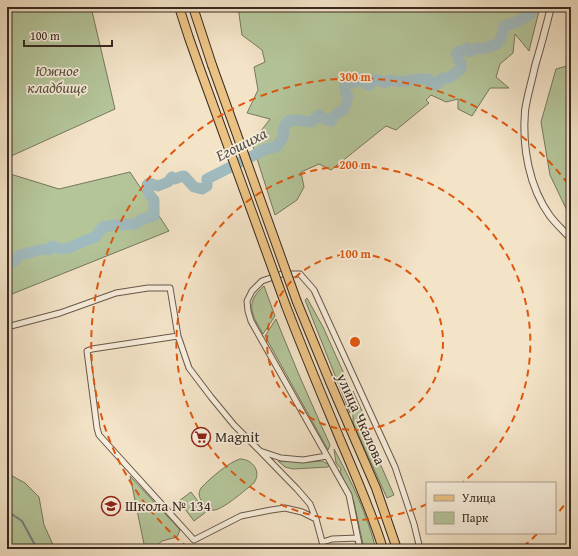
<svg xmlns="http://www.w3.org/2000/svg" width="578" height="556" viewBox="0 0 578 556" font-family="'Gentium Book Plus',serif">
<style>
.green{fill:#b4c59a;stroke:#76785e}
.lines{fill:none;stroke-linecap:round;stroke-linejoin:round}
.stream{stroke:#778180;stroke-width:2}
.river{stroke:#a0bbbf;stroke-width:11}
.minor-casing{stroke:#68584a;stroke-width:7}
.tertiary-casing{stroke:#68584a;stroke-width:8}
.primary-casing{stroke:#392a21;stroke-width:10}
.minor{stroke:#f7eddb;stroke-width:5}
.tertiary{stroke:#f7eddb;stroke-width:6}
.primary{stroke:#eac284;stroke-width:8}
.primary-bridge-casing{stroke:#392a21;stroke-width:10;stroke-linecap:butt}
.primary-bridge{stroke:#eac284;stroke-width:8}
.ring{fill:none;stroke:#df570d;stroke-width:2;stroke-dasharray:7 5}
.labels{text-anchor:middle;stroke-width:3.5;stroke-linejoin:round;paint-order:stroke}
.park-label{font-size:15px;font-style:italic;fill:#58513f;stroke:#f7eddb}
.street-label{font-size:15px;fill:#392a21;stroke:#f7eddb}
.poi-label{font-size:15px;fill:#392a21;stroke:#f7eddb;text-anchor:start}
.water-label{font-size:16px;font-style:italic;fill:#534e48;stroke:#f7eddb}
.centre{fill:#df570d;stroke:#f7eddb;stroke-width:2}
.ring-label{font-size:12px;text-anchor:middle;font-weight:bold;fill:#df570d;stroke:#f7eddb;stroke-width:3.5;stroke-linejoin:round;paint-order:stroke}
</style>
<rect width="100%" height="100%" fill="#f3e3c7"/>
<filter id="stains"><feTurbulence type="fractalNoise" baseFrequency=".005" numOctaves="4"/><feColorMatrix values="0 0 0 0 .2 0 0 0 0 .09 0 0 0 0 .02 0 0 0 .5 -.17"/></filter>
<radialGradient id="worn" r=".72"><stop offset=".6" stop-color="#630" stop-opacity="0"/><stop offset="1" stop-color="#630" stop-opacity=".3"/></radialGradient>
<path class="green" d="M7,7H91L115,109L9,157L7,161Z
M238,7H540L529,51L515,34L513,53L500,64L496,77L509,88H490L472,116L458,109V99L446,102L431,95L426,100L429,103L396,130L386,126L331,170L319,164L301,172L304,187L297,200L275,215L252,143L270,119L247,113L258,90L254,67L265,62L262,50L242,35Z
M571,65V219L550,175L541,122L556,69Z
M130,172L169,231L7,296V173L59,189Z
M264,286L275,316L263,334C252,315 244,303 264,286Z
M307,298L323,327L350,387V413L305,300Z
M276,319L299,375L330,445L328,450L265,336Z
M353,391L363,413L359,416L394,495L387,498L353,423Z
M334,449C351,480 367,514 376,549H364L354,502L340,472L341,469L336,463Z
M240,459C252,459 262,471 254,483C246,489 221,512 212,510C208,509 205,506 202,502C199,497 198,493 201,488C209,479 229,462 240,459Z
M278,461L308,462L322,461L330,465L328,467L293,469L285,467Z
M7,473L25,483L39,497L44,525L54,547L56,549H7Z
M130,476L180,530L177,537L162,541L153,549H145Z
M191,492L206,512L194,521L179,501Z"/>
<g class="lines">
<path class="stream" d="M7,511L22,521L37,549"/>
<path class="river" d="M7,261L13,262L20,255L44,249L48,250L52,246L61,249L69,248L87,240L95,237L103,227L115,225L135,224L143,219L154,216V200L149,194L147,185L149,183L158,186L168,182L172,177L175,179C179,178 180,176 184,176L194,187L202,189L207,186V179L266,149L276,147L283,138L284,127L288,121L297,120L311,122L319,115L326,120L331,121C334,115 337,113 344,110L348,97L345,91V84L355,82L360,78L366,84L369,85L374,80H379L384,83L390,80C399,83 408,81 418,79C421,79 425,79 428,79L433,84L436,85L440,80L444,78H449L461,69V63L458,60V56L456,54L459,51L463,50L467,48L469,52L477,48L482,49L497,44L501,39L504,26L517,22L530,14"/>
<defs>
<path id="minor" d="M7,327L60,313L116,293L148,288H170L178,336L189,368L211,397L234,425L260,451L281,458L303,460L327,456
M178,336L92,349L87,351L97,428L99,435L194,540L241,516L271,510L285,508L302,512L316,519
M261,452L297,489L310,504L316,519L324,549
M323,542L332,539L358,538
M360,549L349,495L251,321L248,311L247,301L252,291L262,281L282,274H300L314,290L395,467L414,524L420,549"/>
<path id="tertiary" d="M551,7C546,27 541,46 535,66C532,81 527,96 525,111C522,147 529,187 550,216C556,224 564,231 571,239"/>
<path id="primary" d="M179,7L189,38L200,69
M193,7L212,65
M297,302L330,382L376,488L397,549
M286,306C304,353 323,398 342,444C357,479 372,513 383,549"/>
</defs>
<use href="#minor" class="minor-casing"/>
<use href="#tertiary" class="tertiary-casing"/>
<use href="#primary" class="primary-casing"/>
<use href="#minor" class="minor"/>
<use href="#tertiary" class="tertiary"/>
<use href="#primary" class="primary"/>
<defs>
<path id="primary-bridge" d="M212,65L297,302
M200,69L286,306"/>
</defs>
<use href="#primary-bridge" class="primary-bridge-casing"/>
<use href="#primary-bridge" class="primary-bridge"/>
</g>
<g class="ring">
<circle cx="355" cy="342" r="88"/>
<path d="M427 504A177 177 0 1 1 463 482"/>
<path d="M571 496A265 265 0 0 1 557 514M537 534A265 265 0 0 1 522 548M188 548A265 265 0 1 1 571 188"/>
</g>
<defs>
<symbol id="supermarket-ring" viewBox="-11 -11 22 22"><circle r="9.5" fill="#f7eddb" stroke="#8f2418" stroke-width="1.5"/><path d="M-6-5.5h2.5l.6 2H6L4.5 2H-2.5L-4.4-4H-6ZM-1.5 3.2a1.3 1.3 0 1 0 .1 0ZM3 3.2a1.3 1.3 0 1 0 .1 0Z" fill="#8f2418"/></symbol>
<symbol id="school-ring" viewBox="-11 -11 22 22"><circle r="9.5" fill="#f7eddb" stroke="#8f2418" stroke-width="1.5"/><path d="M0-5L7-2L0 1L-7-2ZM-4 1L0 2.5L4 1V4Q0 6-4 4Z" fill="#8f2418"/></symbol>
</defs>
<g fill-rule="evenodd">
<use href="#supermarket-ring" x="190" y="426" width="22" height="22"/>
<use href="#school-ring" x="100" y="495" width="22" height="22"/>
</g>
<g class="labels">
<g class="park-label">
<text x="57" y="76">Южное<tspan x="57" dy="17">кладбище</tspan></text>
</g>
<g class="street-label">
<text transform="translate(361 419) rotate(66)" y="5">улица Чкалова</text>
</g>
<g class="poi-label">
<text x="215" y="442">Magnit</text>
<text x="125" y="511">Школа № 134</text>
</g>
<g class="water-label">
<text transform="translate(241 144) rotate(-27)" y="6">Егошиха</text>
</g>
</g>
<circle cx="355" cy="342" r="6" class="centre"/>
<g class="ring-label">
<text x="355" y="81">300 m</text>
<text x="355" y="169">200 m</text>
<text x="355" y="258">100 m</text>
</g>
<rect width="578" height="556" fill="none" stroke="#f3e3c7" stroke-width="24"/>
<rect x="8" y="8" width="562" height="540" fill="none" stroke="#392a21" stroke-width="2"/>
<rect x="12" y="12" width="554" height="532" fill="none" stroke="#392a21"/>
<rect x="426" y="482" width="130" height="52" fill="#f7eddb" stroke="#ab9f91"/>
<rect x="434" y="495" width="20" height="6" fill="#eac284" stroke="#ab9f91"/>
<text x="462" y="502" font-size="12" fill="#392a21">Улица</text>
<rect x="434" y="512" width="20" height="12" fill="#b4c59a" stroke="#ab9f91"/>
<text x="462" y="522" font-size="12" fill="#392a21">Парк</text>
<path d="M24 40v6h88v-6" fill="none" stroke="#392a21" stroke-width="2"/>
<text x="30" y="40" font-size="12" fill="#392a21" stroke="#f7eddb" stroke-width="3" paint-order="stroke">100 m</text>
<rect width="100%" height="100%" filter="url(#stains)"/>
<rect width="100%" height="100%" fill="url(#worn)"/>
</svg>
